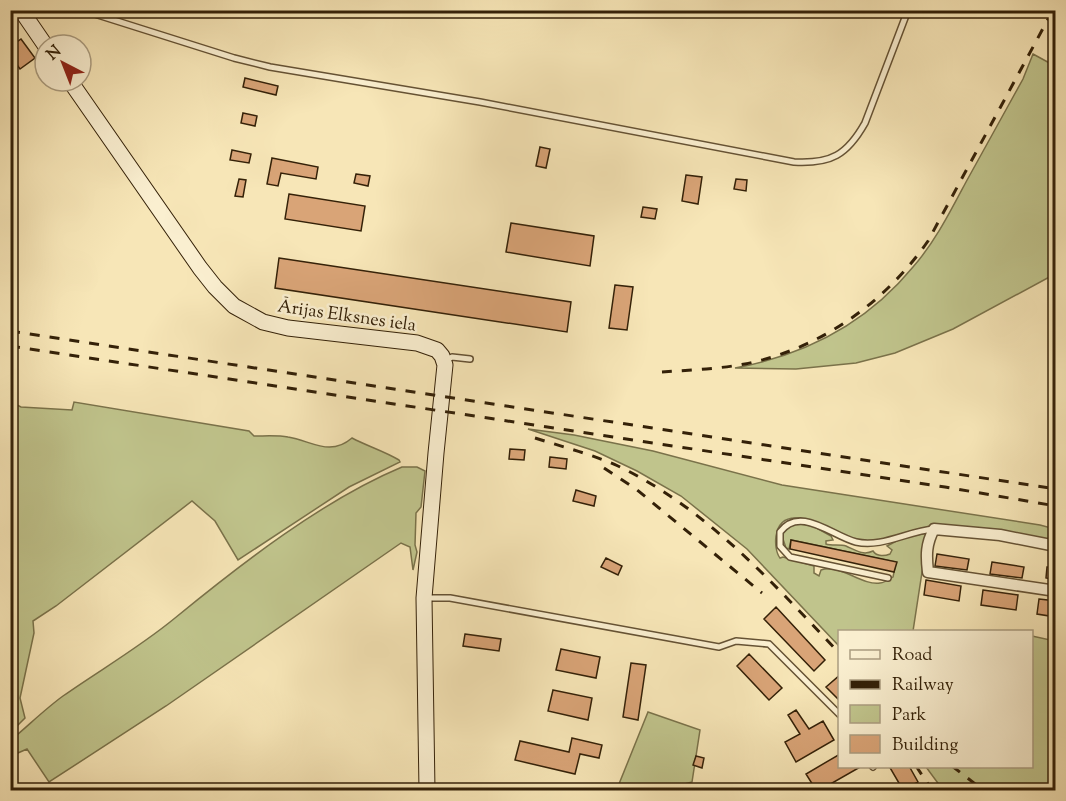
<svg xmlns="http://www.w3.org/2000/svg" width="1066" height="801" viewBox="0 0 1066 801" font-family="'Sorts Mill Goudy',serif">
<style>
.green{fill:#c0c48c;stroke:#7a724a;stroke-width:1.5}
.building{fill:#d9a477;stroke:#342108;stroke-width:1.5}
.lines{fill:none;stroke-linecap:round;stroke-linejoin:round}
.lane-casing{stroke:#655234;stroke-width:8}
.street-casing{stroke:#655234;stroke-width:13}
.secondary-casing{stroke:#342108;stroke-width:17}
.lane{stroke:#faefd0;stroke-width:5}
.street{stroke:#faefd0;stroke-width:10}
.secondary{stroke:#faefd0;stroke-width:15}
.rail{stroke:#342108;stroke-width:3;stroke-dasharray:10 10;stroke-linecap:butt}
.labels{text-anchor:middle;stroke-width:5;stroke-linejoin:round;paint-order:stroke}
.street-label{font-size:18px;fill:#342108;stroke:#faefd0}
</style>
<rect width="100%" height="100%" fill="#f7e6b7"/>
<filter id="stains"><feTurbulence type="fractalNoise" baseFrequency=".00333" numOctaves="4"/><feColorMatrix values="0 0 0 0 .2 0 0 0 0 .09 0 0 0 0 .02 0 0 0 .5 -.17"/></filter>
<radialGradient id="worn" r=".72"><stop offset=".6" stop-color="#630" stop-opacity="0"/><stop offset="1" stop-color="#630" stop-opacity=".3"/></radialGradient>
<path class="green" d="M1033,54L1055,66V274L953,329L895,353L856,363L796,369L735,368C805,355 867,323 913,267C935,242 950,212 966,182C985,148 1004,113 1023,79Z
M11,402L21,407L72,410L74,402L249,431L254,436C265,436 278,435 288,437C312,441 330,457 352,438C367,446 384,451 399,460L400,462L349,487L238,560L215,521L192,501L56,606L33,621L34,633L20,698L25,718L11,732Z
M528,429L574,435L653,451L782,485L1040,525L1055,529V543C1030,540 1004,536 978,532C964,530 950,526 937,526C913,527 892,540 869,541C860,541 851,538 842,535C826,528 782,500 776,536C775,543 776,553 780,558L783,557L814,566V573L819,576L821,570C839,563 862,586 880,583C884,583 890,579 893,577L896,562L791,540L789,549L786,548L783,539V533L794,523L813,526L831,536L833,540L826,541V544C832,546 840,544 846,546C855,550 863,556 873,551C877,557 885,556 890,554L892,550L887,546L904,537L928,533L913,631L840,632L839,646L747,549L681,496L637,471L595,451Z
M402,467H417L425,471L421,507L416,513L415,545L417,552L413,570L410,547L401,543L166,706L49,782L27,749L11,756V740C28,726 45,709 63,696C100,670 140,647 175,618C241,564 323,500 402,467Z
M1032,636L1055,641V790H943L926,767L1032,766Z
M648,712L700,730L692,782L662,790L619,784Z"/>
<path class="building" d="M21,39L35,58L20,69L10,55V47Z
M245,78L278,86L276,95L243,87Z
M243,113L257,116L255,126L241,123Z
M540,147L550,149L546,168L536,166Z
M232,150L251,154L249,163L230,160Z
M272,158L318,167L316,179L281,173L278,186L267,184Z
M356,174L370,176L368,186L354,183Z
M686,175L702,177L698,204L682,201Z
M239,179L246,180L243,197L235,196Z
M736,179L747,180L746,191L734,189Z
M289,194L365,206L361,231L285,219Z
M643,207L657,209L655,219L641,217Z
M511,223L594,236L590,266L506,252Z
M279,258L571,302L567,332L275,288Z
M615,285L633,287L627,330L609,328Z
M510,449L525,450L524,460L509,459Z
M550,457L567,459L566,469L549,467Z
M576,490L596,496L594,506L573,501Z
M791,540L897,562L894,572L790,549Z
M937,554L969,559L967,570L935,566Z
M606,558L622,566L618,575L601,567Z
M992,562L1024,567L1022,578L990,574Z
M1047,567L1056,568V580L1046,578Z
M926,580L961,586L959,601L924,595Z
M983,590L1018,595L1016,610L981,605Z
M1039,599L1056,601V617L1037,614Z
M776,607L825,660L814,671L764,619Z
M465,634L501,639L499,651L463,646Z
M561,649L600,657L596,678L556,670Z
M749,654L782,688L769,700L737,666Z
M631,663L646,665L638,720L623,717Z
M840,675V701L826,687Z
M553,690L592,698L588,720L548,711Z
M796,710L809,729L823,721L834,740L796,762L785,742L800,734L788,715Z
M572,738L602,745L599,758L580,754L575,774L515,760L520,741L569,752Z
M840,754V766H862L820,790H816L806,774Z
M696,756L704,758L702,768L693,765Z
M889,766H909L918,782L903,790Z"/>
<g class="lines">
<defs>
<path id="lane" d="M82,10L234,58L270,67L480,102L794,162C831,164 847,155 865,123L908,10
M446,360L452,357L470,359
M888,578L790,557L780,546V532C800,505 832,536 856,542C882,548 908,531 934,529
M426,598H450L719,647L736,641L769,644L840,715
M872,766L873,767"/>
<path id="street" d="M1056,546L1000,535L934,529C926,544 926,555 928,572L1056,591"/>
<path id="secondary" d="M21,10L45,45
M70,81L200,268L215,287L234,306L263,322L288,328L417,343L437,350L442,356L445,365L436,453L424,598L427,790"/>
</defs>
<use href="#lane" class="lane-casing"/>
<use href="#street" class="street-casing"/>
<use href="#secondary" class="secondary-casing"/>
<use href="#lane" class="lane"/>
<use href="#street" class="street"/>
<use href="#secondary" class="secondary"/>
<path class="rail" d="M10,331L1056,489
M10,346L945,487L1056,506
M662,372C689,370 718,369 745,364C820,349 885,303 928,241L1053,10
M535,438C563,447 591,454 618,466C706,508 774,584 840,654
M604,468L636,489L762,593
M916,766L932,790
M952,766L983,790"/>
</g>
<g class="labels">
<g class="street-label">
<text transform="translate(347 315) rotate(8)" y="6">Ārijas Elksnes iela</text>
</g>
</g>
<rect width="1066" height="801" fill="none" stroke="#f7e6b7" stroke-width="36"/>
<rect x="12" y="12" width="1042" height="777" fill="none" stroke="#342108" stroke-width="3"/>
<rect x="18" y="18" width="1030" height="765" fill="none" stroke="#342108" stroke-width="1.5"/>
<rect x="838" y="630" width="195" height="138" fill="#faefd0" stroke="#ab9d80" stroke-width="1.5"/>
<rect x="850" y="650" width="30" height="9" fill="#faefd0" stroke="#ab9d80" stroke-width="1.5"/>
<text x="892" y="660" font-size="18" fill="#342108">Road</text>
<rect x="850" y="680" width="30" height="9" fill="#342108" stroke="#ab9d80" stroke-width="1.5"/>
<text x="892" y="690" font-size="18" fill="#342108">Railway</text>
<rect x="850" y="705" width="30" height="18" fill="#c0c48c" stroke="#ab9d80" stroke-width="1.5"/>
<text x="892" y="720" font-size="18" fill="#342108">Park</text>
<rect x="850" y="735" width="30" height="18" fill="#d9a477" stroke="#ab9d80" stroke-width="1.5"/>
<text x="892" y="750" font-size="18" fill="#342108">Building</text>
<g transform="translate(63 63) rotate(318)"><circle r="28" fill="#faefd0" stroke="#ab9d80" stroke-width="1.5"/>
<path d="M0-4.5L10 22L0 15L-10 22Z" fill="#8f2418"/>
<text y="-9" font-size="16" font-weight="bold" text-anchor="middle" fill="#342108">N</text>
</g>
<rect width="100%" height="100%" filter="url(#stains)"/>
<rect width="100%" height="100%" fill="url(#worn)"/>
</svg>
